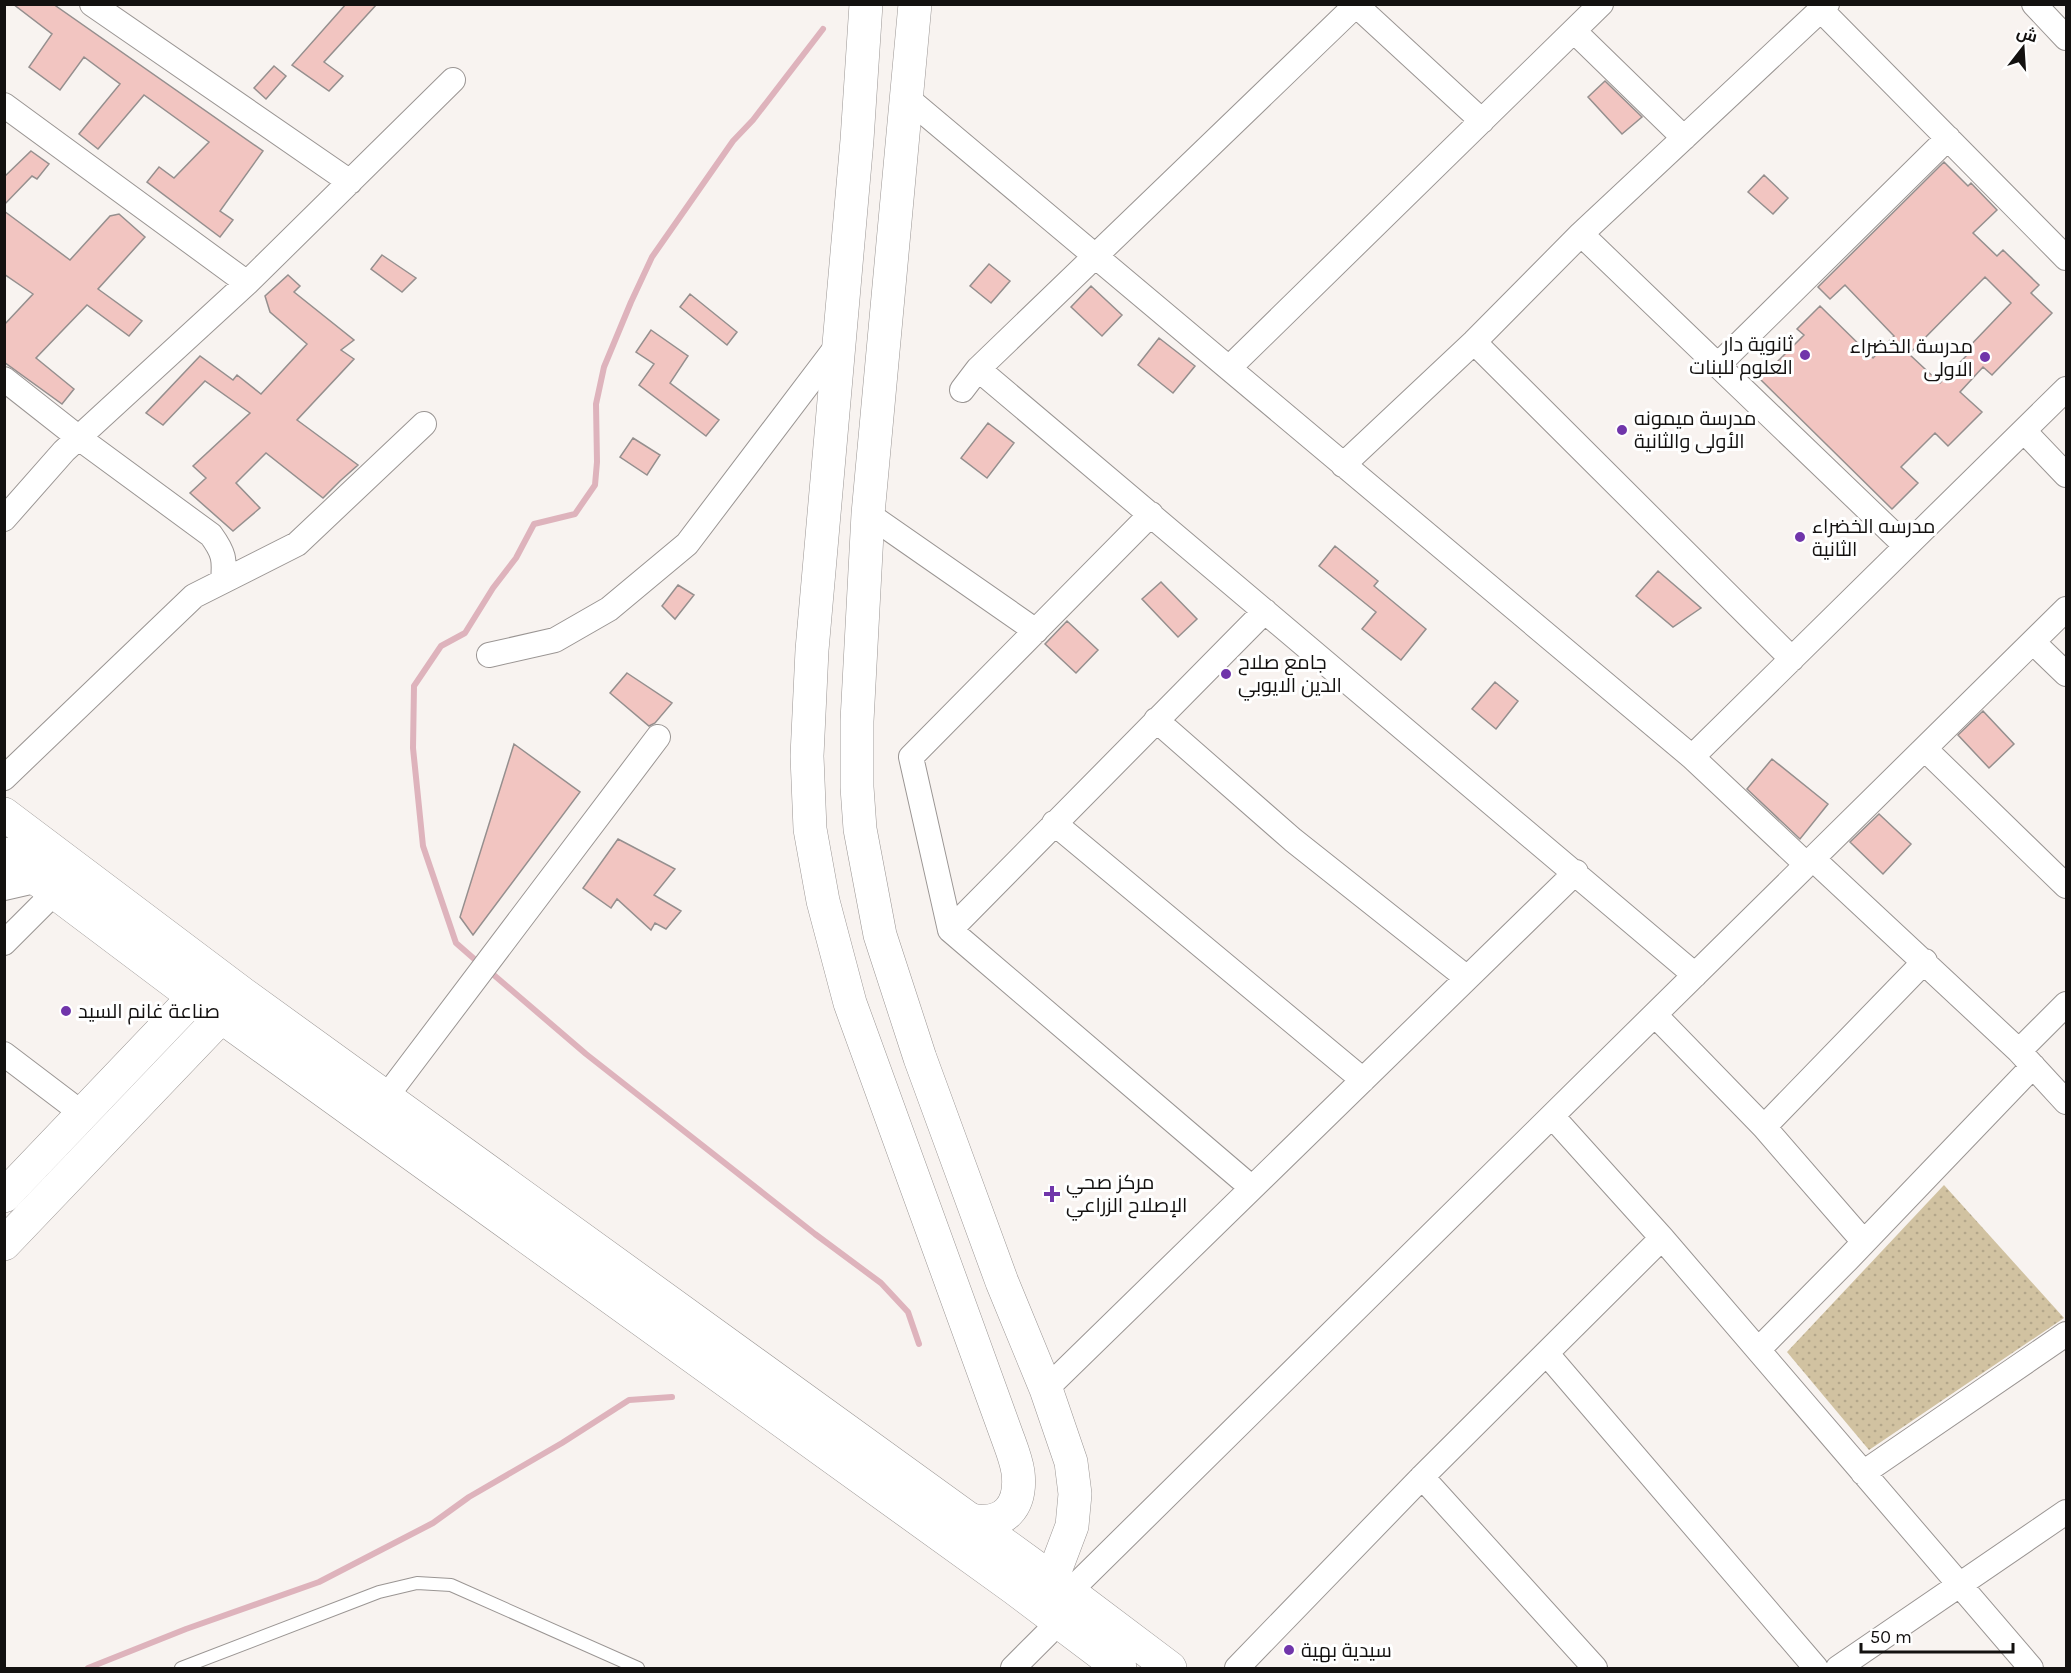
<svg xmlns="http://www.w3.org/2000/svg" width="2071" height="1673" viewBox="0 0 2071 1673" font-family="Karla,Cairo,sans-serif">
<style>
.green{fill:url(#green-dots)}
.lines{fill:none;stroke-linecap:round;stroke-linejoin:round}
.stream{stroke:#deb3bc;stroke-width:6}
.building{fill:#f2c5c1;stroke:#958f8e;stroke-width:1.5;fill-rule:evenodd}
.lane-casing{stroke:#9a9593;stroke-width:14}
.street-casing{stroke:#9a9593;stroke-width:26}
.secondary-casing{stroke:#9a9593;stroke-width:34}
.primary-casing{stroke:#9a9593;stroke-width:34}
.lane{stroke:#fff;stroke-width:12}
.street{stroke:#fff;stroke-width:24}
.secondary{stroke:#fff;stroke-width:33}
.primary{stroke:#fff;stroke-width:33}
.poi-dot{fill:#7035aa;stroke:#fff;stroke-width:2}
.labels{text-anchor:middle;stroke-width:6;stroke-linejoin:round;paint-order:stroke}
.poi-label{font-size:20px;fill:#131110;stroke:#fff;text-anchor:start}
</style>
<defs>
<pattern id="green-dots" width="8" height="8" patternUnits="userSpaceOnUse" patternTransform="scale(1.5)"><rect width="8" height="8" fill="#d1c2a1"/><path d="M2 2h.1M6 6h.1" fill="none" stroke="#b3a68a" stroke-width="1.8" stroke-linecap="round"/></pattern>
</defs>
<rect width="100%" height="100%" fill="#f8f3f0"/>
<path class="green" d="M1944,1185L2064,1318L1869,1450L1787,1352Z"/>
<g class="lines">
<path class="stream" d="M480,964L456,943L423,846L413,748L414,686L441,646L465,633L493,588L516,558L534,524L575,514L595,485L597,462L596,404L604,367L631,302L652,257L733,141L753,120L823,29
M488,970L586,1054L815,1234L881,1283L908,1312L919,1344
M88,1668L186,1629L319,1582L433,1523L469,1497L562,1443L629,1400L672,1397"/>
</g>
<path class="building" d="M13,4H53L263,151L220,211L233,220L220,237L147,182L159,167L174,178L209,142L144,95L98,149L79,134L120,84L84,57L60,90L29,67L52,34Z
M346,4H377L324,62L343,76L329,91L292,65Z
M274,66L286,76L266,99L254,88Z
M1605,81L1642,117L1622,134L1588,97Z
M31,151L49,164L37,179L32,176L4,205V177Z
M1944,162L1968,186L1971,183L1997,210L1973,233L1997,256L2003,250L2039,285L2031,293L2052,313L1992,375L1983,367L1960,392L1982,412L1948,446L1935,433L1901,467L1918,483L1892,509L1760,379L1804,335L1797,329L1820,306L1873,358L1894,336L1845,285L1830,299L1818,287ZM1985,277L2011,303L1966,350L1969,353L1940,383L1909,354Z
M1764,175L1788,198L1773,214L1748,192Z
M4,211L70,260L110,216L119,214L145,237L98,289L142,321L129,336L87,305L36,358L74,389L62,404L4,362V325L33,294L4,274Z
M382,255L416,278L402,292L371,269Z
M989,264L1010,281L991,303L970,286Z
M288,275L300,286L294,292L354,340L341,350L354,359L297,420L358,465L340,481L323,498L266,453L236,483L260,508L233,531L190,493L206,478L193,466L250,413L205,381L163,425L146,413L200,356L233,380L237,375L261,394L307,344L270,312L265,296Z
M1091,286L1122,315L1102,336L1071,307Z
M690,294L737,332L727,345L680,307Z
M651,330L688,356L670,383L719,420L706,436L639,385L654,364L636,352Z
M1159,338L1195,366L1173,393L1138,365Z
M988,423L1014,443L987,478L961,458Z
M633,438L660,455L647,475L620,457Z
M1335,546L1378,581L1374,586L1426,629L1401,660L1362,629L1376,612L1319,566Z
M1658,571L1701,608L1673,627L1636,596Z
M1161,582L1197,619L1178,637L1142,599Z
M678,585L694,595L675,619L662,606Z
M1067,621L1098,650L1076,673L1045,644Z
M627,673L672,703L655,723L649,726L610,693Z
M1495,682L1518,701L1496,729L1472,709Z
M1983,711L2014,744L1989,768L1958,735Z
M514,744L580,792L473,935L460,917Z
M1772,759L1828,804L1800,839L1747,789Z
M1879,814L1911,844L1883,874L1850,842Z
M618,839L675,869L654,895L681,911L666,929L655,923L651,930L617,899L611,908L583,888Z"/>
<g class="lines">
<defs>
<path id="lane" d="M181,1668L379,1592L417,1583L451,1585L638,1668"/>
<path id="street" d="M92,4L350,182
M2034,4L2066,38
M1356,5L1482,121
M1821,10L2066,258
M1574,31L1684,138
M907,98L1692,757L1807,865
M4,105L247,283
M1581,234L1906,546
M1474,342L1792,659
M1718,365L1948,138
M1229,368L1601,4
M978,369L1695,975
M4,379L79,438L211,535C224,553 225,559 223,581
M962,390L978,369L1357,4
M2024,431L2066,475
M1343,465L1474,342L1581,234L1827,4
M868,514L1036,631
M1151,514L911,757L950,930L1252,1188
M4,519L64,451L247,283L453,80
M2033,642L2066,674
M489,655L555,640L609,609L687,544L837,346
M1156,720L1293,840L1467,978
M1925,749L2066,886
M1692,757L2066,389
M4,778L194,596L297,544L424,424
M1054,823L1363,1080
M1813,859L2019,1051L2066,1102
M4,888L39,880
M950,930L1265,611
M4,943L55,892
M1655,1015L1764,1127L1864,1242
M2019,1051L2066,1004
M4,1054L83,1114
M386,1097L658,737
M1552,1116L1662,1238L2031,1668
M1764,1127L1925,961
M1758,1350L1847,1260L2033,1066
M1547,1354L1816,1668
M1046,1389L1576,872
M1863,1473L2066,1334
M1422,1477L1595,1668
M1069,1592L2066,609
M1013,1668L1059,1622
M1237,1668L1422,1477L1662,1238
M1838,1668L2066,1512"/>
<path id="secondary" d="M866,4L857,140L812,650L807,756L810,829L823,901L850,1003L1007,1436C1011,1447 1016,1459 1018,1472C1022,1506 1005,1527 970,1520
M915,4L868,514L857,721V787L860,829L880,935L920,1058L1002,1282L1046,1389L1071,1462L1075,1494L1072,1526L1052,1579
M4,1196L213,977
M4,1244L242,995"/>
<path id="primary" d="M4,814L243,994L1052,1579L1170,1668
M4,854L194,997L1014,1588L1120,1668"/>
</defs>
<use href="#lane" class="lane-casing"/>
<use href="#street" class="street-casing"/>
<use href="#secondary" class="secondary-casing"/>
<use href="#primary" class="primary-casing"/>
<use href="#lane" class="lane"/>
<use href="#street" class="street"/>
<use href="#secondary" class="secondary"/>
<use href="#primary" class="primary"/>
</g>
<g class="poi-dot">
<circle cx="1805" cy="355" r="6"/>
<circle cx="1985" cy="357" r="6"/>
<circle cx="1622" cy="430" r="6"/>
<circle cx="1800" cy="537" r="6"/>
<circle cx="1226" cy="674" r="6"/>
<circle cx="66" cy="1011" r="6"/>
<path d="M1049 1185h6v6h6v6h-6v6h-6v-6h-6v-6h6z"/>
<circle cx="1289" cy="1650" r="6"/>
</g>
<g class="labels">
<g class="poi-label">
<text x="1793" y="351" text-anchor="end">ثانوية دار<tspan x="1793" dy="23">العلوم للبنات</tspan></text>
<text x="1973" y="353" text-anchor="end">مدرسة الخضراء<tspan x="1973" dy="23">الاولى</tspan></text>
<text x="1634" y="425">مدرسة ميمونه<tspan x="1634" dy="23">الأولى والثانية</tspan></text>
<text x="1812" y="533">مدرسه الخضراء<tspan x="1812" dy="23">الثانية</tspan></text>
<text x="1238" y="669">جامع صلاح<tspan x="1238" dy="23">الدين الايوبي</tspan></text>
<text x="78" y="1018">صناعة غانم السيد</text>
<text x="1066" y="1189">مركز صحي<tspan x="1066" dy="23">الإصلاح الزراعي</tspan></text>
<text x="1301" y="1657">سيدية بهية</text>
</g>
</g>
<rect width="2071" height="1673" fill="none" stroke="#131110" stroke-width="12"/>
<g transform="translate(2023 48) rotate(17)" stroke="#ffffff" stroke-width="4.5" paint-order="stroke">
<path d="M0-4.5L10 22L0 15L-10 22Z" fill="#131110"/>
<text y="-9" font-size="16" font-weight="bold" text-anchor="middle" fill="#131110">ش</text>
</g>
<path d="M1861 1643v9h152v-9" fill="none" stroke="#131110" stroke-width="3"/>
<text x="1870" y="1643" font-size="18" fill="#131110" stroke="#ffffff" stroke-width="4.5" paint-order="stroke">50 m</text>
</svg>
